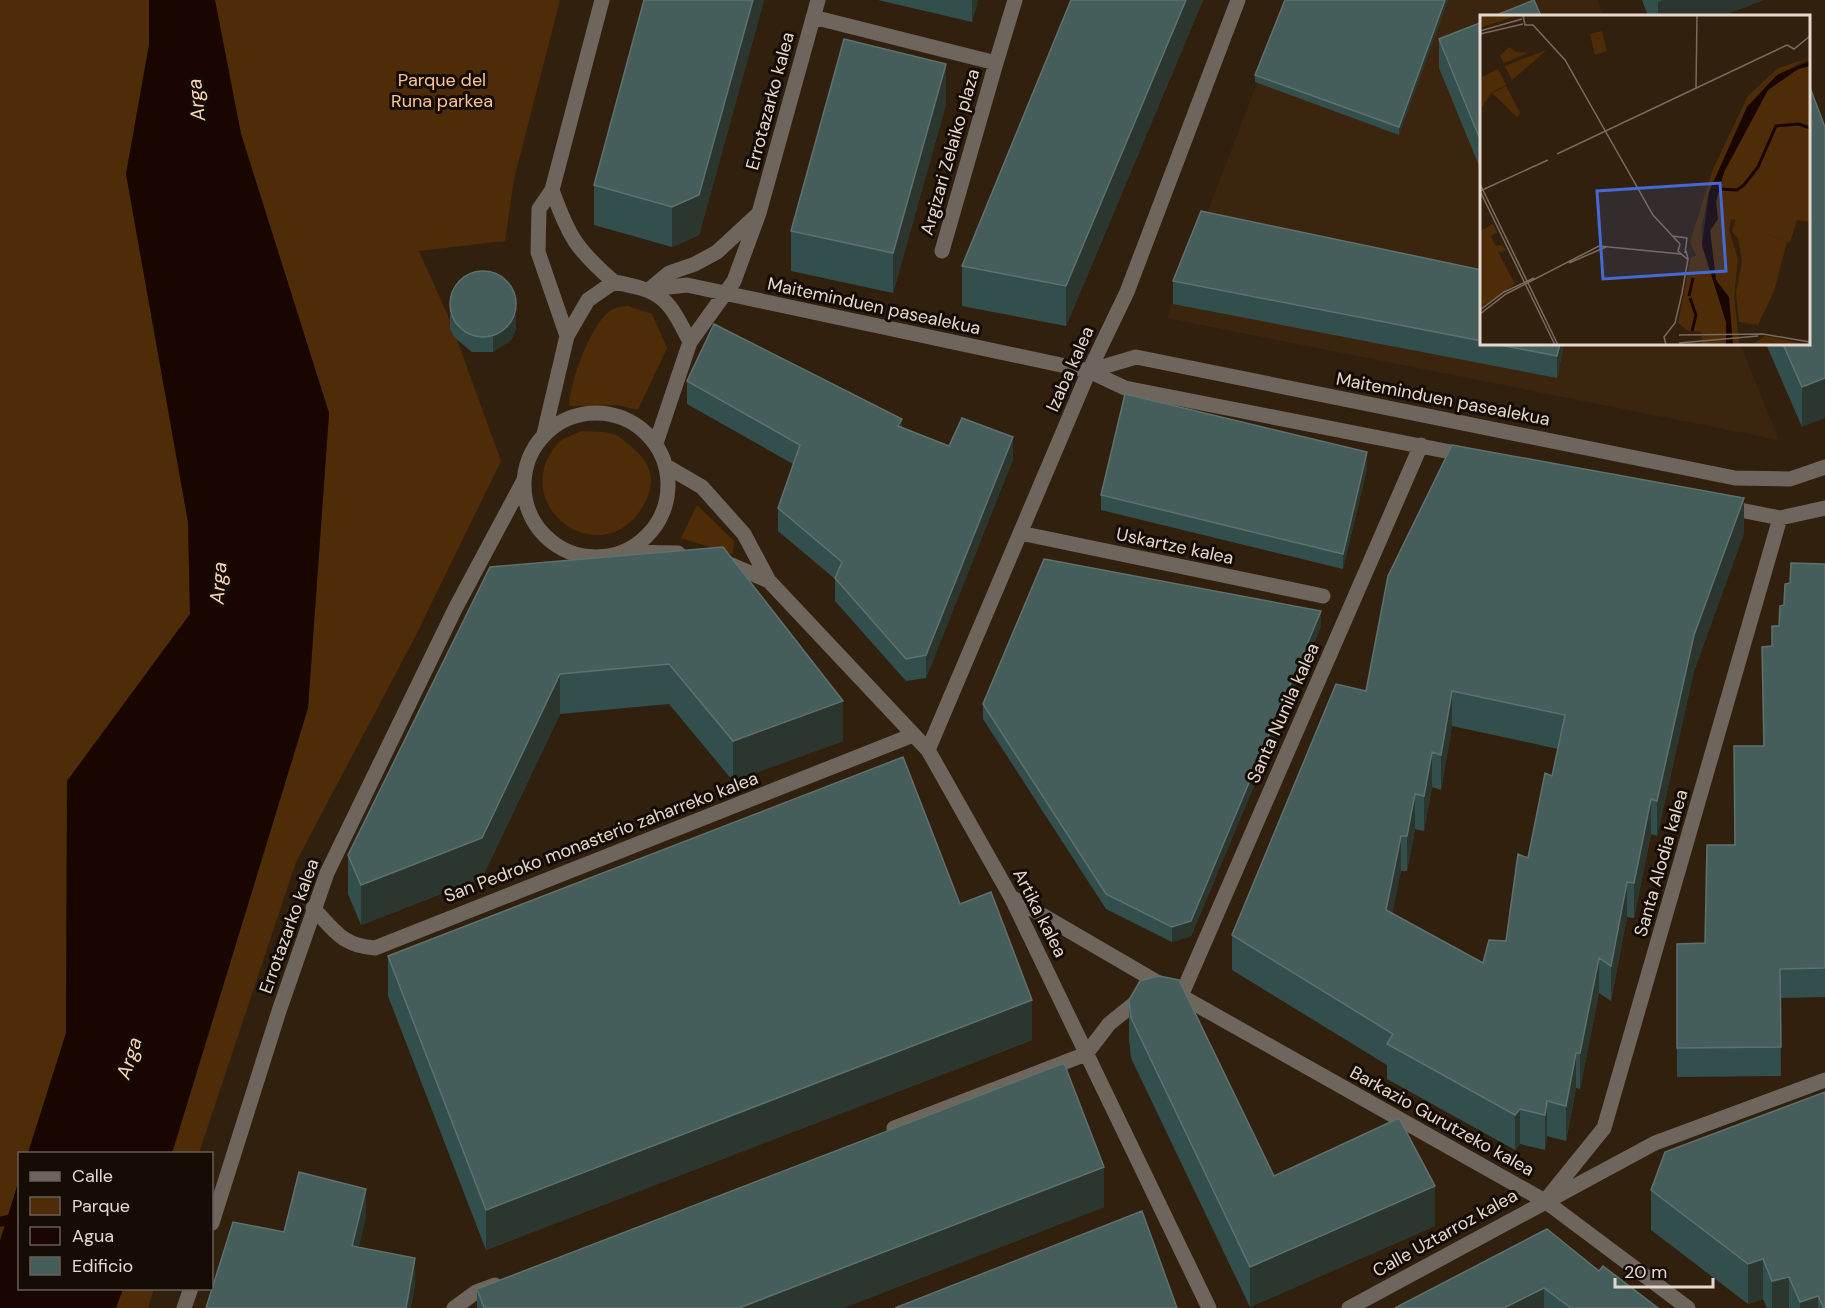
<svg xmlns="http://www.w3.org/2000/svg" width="1825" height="1308" viewBox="0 0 1825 1308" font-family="'DM Sans',sans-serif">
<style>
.built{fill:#3c250f}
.green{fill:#4d2c07}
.water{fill:#190600}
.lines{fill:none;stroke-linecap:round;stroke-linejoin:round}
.stream{stroke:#190600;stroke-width:10}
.minor{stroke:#6e655d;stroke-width:15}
.wall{fill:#324f4d;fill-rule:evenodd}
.shaded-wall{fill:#2a362e}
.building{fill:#455e5b;stroke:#5e716d;stroke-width:1.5;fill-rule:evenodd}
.labels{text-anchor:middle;stroke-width:6;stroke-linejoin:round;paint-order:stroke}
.park-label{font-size:18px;fill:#fcc495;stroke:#140c05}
.street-label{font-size:18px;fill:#e5d9cf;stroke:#140c05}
.water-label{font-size:20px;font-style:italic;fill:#fcd6b7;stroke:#140c05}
.inset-river{fill:none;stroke:#190600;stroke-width:3}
.inset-road{fill:none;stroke:#7a6a5c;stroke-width:1.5}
.view{fill:#456ad6;fill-opacity:0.15;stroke:#456ad6;stroke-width:3}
.inset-edge{fill:none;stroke:#e5d9cf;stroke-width:3}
</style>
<rect width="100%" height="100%" fill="#32200f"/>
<path class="built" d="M1289,0H1597L1604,16H1482V344H1740L1779,440L1167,318Z"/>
<path class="green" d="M0,0H149V45L126,174L188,522L190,614L67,781L66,1033L28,1153L20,1154L19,1180L0,1241Z
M215,0H560L514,179L505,241L419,251L449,318L501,461L413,641L296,862L199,1153L172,1154L308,708L329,413L241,134Z
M628,306L652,314L667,348L638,410L618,405L569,406C570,382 590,325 610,311C614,307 622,307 628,306Z
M581,431C591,432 604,431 613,434C618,435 624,441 628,444C651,461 658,481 643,506C602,576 506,506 557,444C562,438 574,435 581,431Z
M697,505L734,541L733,554L681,538Z
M123,1289H154L148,1308H115Z"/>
<path class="water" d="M149,0H215L241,134L329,413L308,708L172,1153H28L66,1033L67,781L190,614L188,522L126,174L149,45Z
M19,1180L20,1288L123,1289L116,1308H0V1241Z"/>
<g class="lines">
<path class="stream" d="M0,1222L20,1217"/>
<path class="minor" d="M813,17L996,63L942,251
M996,63L1015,0
M552,190C569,237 576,249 614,282
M650,289L687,285L1089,371L1125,388L1466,455
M650,289L669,273L695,264L717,252L757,215
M567,336L538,252L539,209L552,190L602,0
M690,342L734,281L759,213L818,0
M1089,371L1136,357L1735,478L1790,479L1825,467
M524 485a72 72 0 1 1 144 0a72 72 0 1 1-144 0Z
M544,434L567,336L588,300L614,282C663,291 668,298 690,342L656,443
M666,466L702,487L744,534L769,581L928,750L1011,897L1209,1308
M1725,507L1780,518L1825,508
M1020,533L1323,596
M624,552L678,553
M722,561L769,581
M928,750L1089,371L1127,292L1238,0
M1011,897L1181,996L1545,1201L1688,1308
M313,908C334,930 342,946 375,948L913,735
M1181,996L1421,445
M894,1128L1086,1054L1109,1024L1146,994
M1545,1201L1604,1128L1780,518
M212,1223L279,1011L327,873L455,609L524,480
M184,1308L191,1288
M454,1308L476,1292L495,1285
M1349,1308L1655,1143L1825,1080"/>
</g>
<path class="wall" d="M644,0H764L699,235L672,247L594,225V185Z
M878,0H978L972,22Z
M1071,0H1203L1066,326L962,306V266Z
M1285,0H1448L1399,135L1255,82V75Z
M1642,0H1763L1722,16H1648Z
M1482,22V173L1439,68V39Z
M946,104L893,293L791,271V231Z
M1482,270V344H1564L1557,378L1173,304V281Z
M450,314L516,329L511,340L493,352H472L455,338L450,329Z
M1766,344H1809L1802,427Z
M687,381L902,428L949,446L1013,459L926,678L906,681L835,601V579L778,531V508L793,464L687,404Z
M1367,468L1343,569L1101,510V495Z
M1744,533L1694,671L1657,836L1651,834L1634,918L1627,917L1611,1001L1599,993L1580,1089L1576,1088L1566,1141L1547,1136L1545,1150L1520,1144L1515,1150L1387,1079V1065L1232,970V935L1366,691ZM1452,726L1558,749L1552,776L1528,858L1506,941L1483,963L1392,913L1401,871H1407L1415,829L1424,831L1432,787L1441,790Z
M1825,564V997L1780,998L1781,1076L1677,1077V944L1705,943L1735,845L1763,746L1762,647L1772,646L1779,626L1790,583Z
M490,567L843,741L733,781L669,704L560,714L482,878L361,925L348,894V855Z
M1321,626L1191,936L1172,942L1106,909L983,719V704Z
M960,904L1032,1040L486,1250L388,996V956Z
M1129,1000L1274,1176L1435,1226L1250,1307L1131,1058L1129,1040Z
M1825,1092V1308H1767L1763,1299L1748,1304L1651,1230V1190Z
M1104,1207L843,1308H477V1289Z
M1599,1271L1658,1308H1395Z"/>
<path class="shaded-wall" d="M753,0H764L699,235L672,247V207Z
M972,0H978L972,22Z
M1186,0H1203L1066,326V286Z
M1445,0H1448L1399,135V127Z
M1663,0H1763L1722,16H1658V2Z
M946,64V104L893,293V253Z
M516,314V329L511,340L493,352V337Z
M1560,344H1564L1557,378V356Z
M1825,378V418L1802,427V387Z
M902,419V442L898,426Z
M1013,437V459L926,678V655Z
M1367,452V468L1343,569V554Z
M1744,498V533L1694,671L1657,836V801L1694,635Z
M1321,611V626L1191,936L1172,942V927Z
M560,674V714L482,878L361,925V885Z
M1452,691V726L1441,790V755Z
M843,701V741L733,781V741Z
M1432,752V787L1424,831V796Z
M1415,794V829L1407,871V836Z
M1651,799V834L1634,918V883Z
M1401,836V871L1386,945V910Z
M1627,882V917L1611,1001V966Z
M1599,958V993L1580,1089V1053Z
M1032,1000V1040L486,1250V1210Z
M1576,1053V1088L1566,1141V1106Z
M1547,1101V1136L1545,1150V1115Z
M1520,1109V1144L1515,1150V1115Z
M1104,1167V1207L843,1308H739Z
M1435,1186V1226L1250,1307V1267Z
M366,1189V1218L352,1275V1246Z
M415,1258V1287L411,1308H406Z
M1763,1259V1299L1748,1304V1264Z
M1789,1277V1308H1772V1281Z
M1544,1288V1308H1504Z
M1818,1296V1308H1800V1302Z"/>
<path class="building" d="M644,0H753L699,195L672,207L594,185Z
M1071,0H1186L1066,286L962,266Z
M1285,0H1445L1399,127L1255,75Z
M1534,0L1541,16H1494Z
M1482,22V144L1439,39Z
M844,39L946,64L893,253L791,231Z
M1809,85L1825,127V378L1802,387L1783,344H1809Z
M1201,211L1482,270V341L1173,281Z
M450 304a33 33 0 1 1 66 0a33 33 0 1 1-66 0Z
M714,324L902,419L898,426L949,446L962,418L1013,437L926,655L906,659L835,578L842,562L778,508L800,445L687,381Z
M1495,344H1560L1557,356Z
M1125,394L1367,452L1343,554L1101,495Z
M1452,445L1744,498L1694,635L1657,801L1651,799L1634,883L1627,882L1611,966L1599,958L1580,1053H1576L1566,1106L1547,1101L1545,1115L1520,1109L1515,1115L1387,1044L1393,1034L1232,935L1336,684L1366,691L1388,576ZM1452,691L1565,715L1552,776L1545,773L1528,858L1518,854L1506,941L1489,940L1483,963L1386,910L1401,836H1407L1415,794L1424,796L1432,752L1441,755Z
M723,547L843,701L733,741L669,664L560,674L482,838L361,885L348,855L490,567Z
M1044,559L1321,611L1191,921L1172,927L1106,894L983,704Z
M1791,563L1825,564V968L1780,969L1781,1047L1677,1048V944L1705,943L1707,845H1735L1734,746H1764L1762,647L1772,646V626H1779L1780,606L1784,605L1785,584L1790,583Z
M903,757L960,904L991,892L1032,1000L486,1210L388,956Z
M1159,976L1179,980L1274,1176L1399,1118L1435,1186L1250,1267L1131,1018L1129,1000L1140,981Z
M1064,1063L1104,1167L739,1308H484L477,1289Z
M1825,1092V1308H1824L1818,1296L1800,1302L1789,1277L1772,1281L1763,1259L1748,1264L1651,1190L1665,1152Z
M299,1172L366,1189L352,1246L415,1258L406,1308H206L233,1222L284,1232Z
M1142,1211L1177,1308H895Z
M1547,1229L1599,1271L1603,1266L1658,1308H1571L1544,1288L1504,1308H1395Z"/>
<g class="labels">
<g class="park-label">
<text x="442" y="86">Parque del<tspan x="442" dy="21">Runa parkea</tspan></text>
</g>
<g class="street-label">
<text transform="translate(770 101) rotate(-75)" y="6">Errotazarko kalea</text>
<text transform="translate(950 152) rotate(-74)" y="6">Argizari Zelaiko plaza</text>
<text transform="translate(874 306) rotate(12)" y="6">Maiteminduen pasealekua</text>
<text transform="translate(1070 369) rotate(-66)" y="6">Izaba kalea</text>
<text transform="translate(1443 399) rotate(11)" y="6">Maiteminduen pasealekua</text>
<text transform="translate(1175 546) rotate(12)" y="6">Uskartze kalea</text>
<text transform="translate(1283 713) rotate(-66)" y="6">Santa Nunila kalea</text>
<text transform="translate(601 837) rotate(-21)" y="6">San Pedroko monasterio zaharreko kalea</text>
<text transform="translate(1661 863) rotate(-74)" y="6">Santa Alodia kalea</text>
<text transform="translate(1040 913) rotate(63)" y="6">Artika kalea</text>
<text transform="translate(289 926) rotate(-70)" y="6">Errotazarko kalea</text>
<text transform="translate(1442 1121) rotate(29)" y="6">Barkazio Gurutzeko kalea</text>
<text transform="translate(1445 1233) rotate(-29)" y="6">Calle Uztarroz kalea</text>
</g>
<g class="water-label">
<text transform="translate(196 100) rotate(-96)" y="7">Arga</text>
<text transform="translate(218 583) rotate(-86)" y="7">Arga</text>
<text transform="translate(129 1058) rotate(-72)" y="7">Arga</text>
</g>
</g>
<g transform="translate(1480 15)">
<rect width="330" height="330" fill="#32200f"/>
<path d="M0,0H39L0,13ZM122,16L127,36L115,40L110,19ZM29,32L37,37L48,38L24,48L20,41ZM66,35L58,43L32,65L25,51ZM330,43L297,60L267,92L259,109L229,177L222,210V230L246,307V330H203L222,328L221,317L208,316L198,308L211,242L216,241L210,227L233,154L268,81L298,53ZM330,51V207L317,205L310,228L285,218L307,227L294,276L278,310L259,307L256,278L262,246L258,223L252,217L256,205L251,204L249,215L258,244L254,282L259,328H274L285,321L330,330H253L250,299L236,265L230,215L237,204L236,187L244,157L288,75L318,54ZM18,54L26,70L12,77L0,95V63ZM26,71L40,98L37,102L12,78ZM13,209L17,217L11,221L16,231L23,230L26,236L18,237L35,269L0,293V216Z" fill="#4d2c07"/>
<path d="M330,46V51L318,54L288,75L244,157L236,187L238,204L230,216L236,265L249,282L253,330H246V307L222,230L229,177L267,92L297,60Z" fill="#190600"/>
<path class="inset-river" d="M239,174L257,175L264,170L278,152L296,111L319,109L330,113M209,281L213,263M210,283L216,300L212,316"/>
<path class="inset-road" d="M43,0L45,10H53M53,10L85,45L173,200L200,229M0,16L42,4M0,19L43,9M307,30L314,34L330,21M216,73L217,0M77,139L307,30M0,169L78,330M0,176L75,330M0,176L68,145M192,221L207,223L205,238M200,229L198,236L207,244M89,248L126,232M0,295L24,277L54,263M0,299L26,279L119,231L201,239M199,320L283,319L330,327M199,328L278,321M186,330L184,322L195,308L202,278L208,244L206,236"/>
<path class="view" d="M240,168L246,256L123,264L117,176Z"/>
<rect width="330" height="330" class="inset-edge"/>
</g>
<rect x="18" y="1152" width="195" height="138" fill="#140c05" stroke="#685e56" stroke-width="1.5"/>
<rect x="30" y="1172" width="30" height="9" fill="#6e655d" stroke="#685e56" stroke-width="1.5"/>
<text x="72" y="1182" font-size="18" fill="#e5d9cf">Calle</text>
<rect x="30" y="1197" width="30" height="18" fill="#4d2c07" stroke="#685e56" stroke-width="1.5"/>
<text x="72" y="1212" font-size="18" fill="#e5d9cf">Parque</text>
<rect x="30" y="1227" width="30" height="18" fill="#190600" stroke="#685e56" stroke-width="1.5"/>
<text x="72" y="1242" font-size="18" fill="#e5d9cf">Agua</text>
<rect x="30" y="1257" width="30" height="18" fill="#455e5b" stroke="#685e56" stroke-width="1.5"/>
<text x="72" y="1272" font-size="18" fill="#e5d9cf">Edificio</text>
<path d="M1615 1278v9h98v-9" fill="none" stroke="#e5d9cf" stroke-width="3"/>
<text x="1624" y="1278" font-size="18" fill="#e5d9cf" stroke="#140c05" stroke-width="4.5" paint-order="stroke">20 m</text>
</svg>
